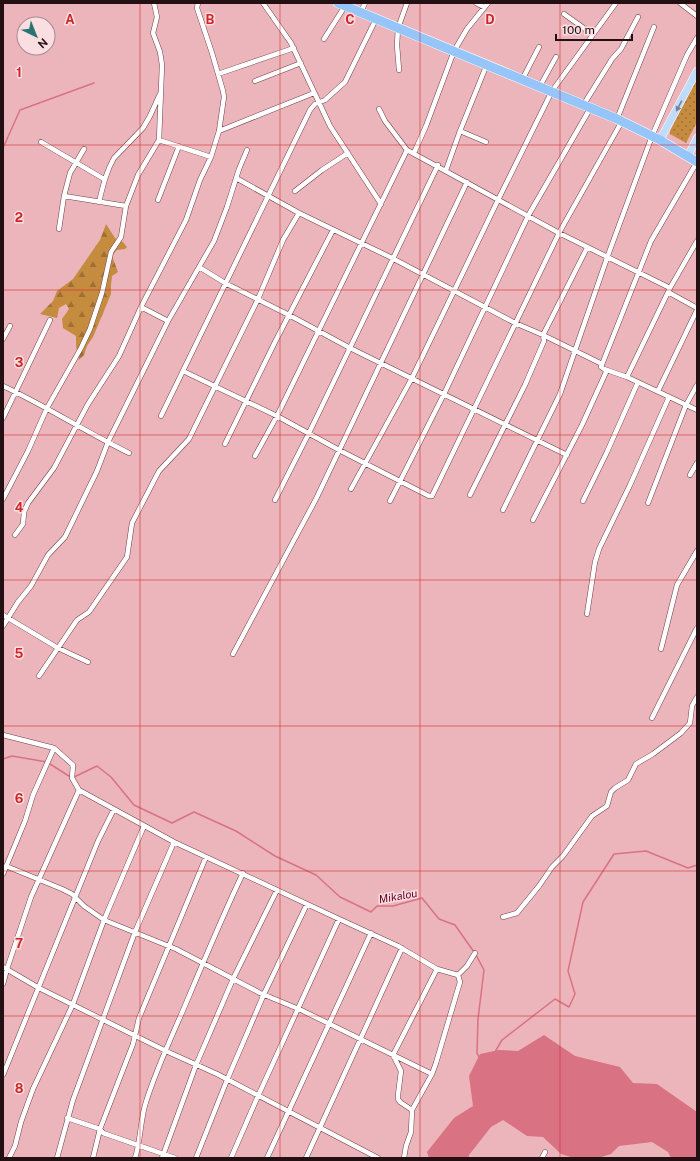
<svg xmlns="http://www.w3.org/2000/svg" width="700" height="1161" viewBox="0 0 700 1161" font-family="'Public Sans',sans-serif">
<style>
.grass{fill:url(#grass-dots)}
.forest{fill:url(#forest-firs)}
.water{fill:#d97282}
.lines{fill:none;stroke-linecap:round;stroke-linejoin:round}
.stream{stroke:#d97282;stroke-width:1.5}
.street-casing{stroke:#6f4147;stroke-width:5.5}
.primary-casing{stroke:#fff;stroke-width:8}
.highway-casing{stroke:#fff;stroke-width:10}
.street{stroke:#fff;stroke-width:4.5}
.primary{stroke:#c0dcfb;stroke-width:7}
.highway{stroke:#96c5f9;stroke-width:9}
.oneway{fill:#798092}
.grid{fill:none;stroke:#cd2727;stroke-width:1;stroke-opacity:0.55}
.labels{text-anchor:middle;stroke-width:3;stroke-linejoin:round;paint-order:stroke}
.water-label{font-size:11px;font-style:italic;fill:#670424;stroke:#fbdee1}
.grid-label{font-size:13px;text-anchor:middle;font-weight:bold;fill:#cd2727;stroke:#fbdee1;stroke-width:3;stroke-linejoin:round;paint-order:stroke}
</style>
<defs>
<pattern id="grass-dots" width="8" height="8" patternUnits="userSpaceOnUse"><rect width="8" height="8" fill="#c58b3f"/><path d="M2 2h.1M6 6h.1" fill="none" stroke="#a07033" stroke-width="1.8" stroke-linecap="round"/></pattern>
<pattern id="forest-firs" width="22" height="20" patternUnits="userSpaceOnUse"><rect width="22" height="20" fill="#c58b3f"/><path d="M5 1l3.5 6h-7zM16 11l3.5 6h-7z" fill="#a07033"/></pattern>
</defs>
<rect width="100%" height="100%" fill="#ecb5bb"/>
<path class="grass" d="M697,78V122L686,143L670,134V131Z"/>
<path class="forest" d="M106,224L115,238L123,242L127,247L125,249L117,250L112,256L118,272L112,276L111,285V294L93,337L87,346L84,355L79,360L76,346V336L63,328L62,319L69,309L66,304L59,308L57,318L40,314L53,301L57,291L73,279L100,240Z"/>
<path class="water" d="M544,1035L575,1056L620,1067L633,1083L657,1084L697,1112V1158H671L668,1152L652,1142L619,1146L611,1154L598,1158H574L561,1154L543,1137L527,1136L503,1120L491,1127L469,1155V1158H429L427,1152L454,1118L473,1106L469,1076L480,1054L499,1050L518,1051Z"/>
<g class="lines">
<path class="stream" d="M3,148L20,110L94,83
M3,759L12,756L47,762L72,778L97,766L111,777L134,805L172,823L194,812L236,831L275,856L316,875L340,897L371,912L377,906H393L422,898L439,919L455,925L474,952
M476,955L484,970L478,1019L477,1053L479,1057
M495,1052L502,1040L555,999L569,1007L575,994L568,971L583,902L614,854L646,851L688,868L697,865"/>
<defs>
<path id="street" d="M263,3L291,43L330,126L381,204
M476,3L484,7
M680,3L697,16
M361,12L365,3
M564,14L592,34
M324,39L345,6
M399,70L397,45L398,28L407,3
M218,74L294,48
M523,78L539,47
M255,81L301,63
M540,86L556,57
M584,104L612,59L621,49L638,17
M379,109L385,121L407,150L559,233L670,288
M617,119L654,27
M219,131L314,93
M460,131L486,142
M159,140L211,157
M41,142L104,179
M414,153L426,126L454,51L467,29L488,3
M697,162L651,241L601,367L604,369L627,377L697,410
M446,170L460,131L487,64
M236,178L299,213L392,258L515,323L543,335L602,364
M295,191L322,170L348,153
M64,196L126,206
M158,200L179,146
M99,202C103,186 106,172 114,158L143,128L150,116L160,94
M59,229L64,196L70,173L84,149
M199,267L225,283L289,315L350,348L567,455
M668,292L697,308
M141,307L168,321
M3,339L10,326
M183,371L277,416L339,450L429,496H432L559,233L622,121
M627,377L670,288L697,241
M3,386C46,406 86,432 129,453
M658,391L697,310
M161,416L310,110L315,104L325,100L345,82L376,19
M3,418L50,320
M225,444L275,342L333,230
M255,456L277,416L407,150
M690,475L697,463
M351,489L412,378L498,200L552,91L616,3
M470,495L525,385L544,341L543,335L587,248
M3,499L28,451L47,408L81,348L90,329L102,293L111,252L121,237L126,206L138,175L159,140L162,65L160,52L153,33L157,17L154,3
M275,500L309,433L438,165
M390,501L444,394L528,216L591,107
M583,501L607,452L638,382
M648,503L686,405L697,385
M503,510L560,394L607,258L652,136L687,55L697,38
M533,520L582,425L607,370
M15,535L23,524L24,512L28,503L54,468L88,404L119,356L141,307L186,220L200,180L211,157L219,131L224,97L223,91L212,53L197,8L198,3
M587,614L595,562L599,549L630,485L669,397
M3,615L58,648L88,662
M3,626L18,602L31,586L48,555L65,537L97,471L108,442L168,321L214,241L227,207L239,169L247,150
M661,649L677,585L697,551
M233,654L316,499L467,182
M39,676L77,620L89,612L127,557L132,523L159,471L189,439L258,299L283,240L299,213
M652,718L697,628
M3,735L54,748L73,765L72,778L79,790L174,842L339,919L398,946L437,969L458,975L467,966L475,953
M6,866L62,889L72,894L84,906L104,920L176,949L260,993L301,1010L432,1074
M3,874L25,821L33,795L54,748
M503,917L517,913L539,886L552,867L563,856L592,816L607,806L611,792L615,788L628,780L636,764L653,754L681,733L690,723L692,706L697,697
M3,967L39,988L166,1051L217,1074L378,1158
M3,984L7,969L31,897L79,790
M3,1075L98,841L114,809
M412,1110L400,1102L398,1099V1095L401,1071L393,1055L437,969
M67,1118L100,1129L103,1133L175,1158
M9,1158L15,1146L21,1122L33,1089L73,1004L104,920L144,826
M57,1158L73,1100L135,932L174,842
M93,1158L100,1129L133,1044L139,1018L206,857
M135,1158C141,1140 140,1120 146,1102C157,1067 173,1034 187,1001C205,958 223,915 243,873
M162,1158L196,1065L233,979L277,890
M196,1158L227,1080L264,994L307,904
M231,1158L258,1096L339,919
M267,1158L371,933
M306,1158L402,948
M404,1158L406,1146L411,1132L412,1110L432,1074L436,1063L460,982L458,975
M542,1158L545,1152"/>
<path id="primary" d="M660,140L697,71
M688,156L697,138"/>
<path id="highway" d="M338,3L617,119L660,140L697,162"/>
</defs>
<use href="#street" class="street-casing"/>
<use href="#primary" class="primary-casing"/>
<use href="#highway" class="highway-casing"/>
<use href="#street" class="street"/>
<use href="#primary" class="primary"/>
<use href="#highway" class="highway"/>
</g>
<defs><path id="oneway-solid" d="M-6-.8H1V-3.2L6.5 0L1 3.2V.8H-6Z"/></defs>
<use class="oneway" href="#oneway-solid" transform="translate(679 106) rotate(118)"/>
<path class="grid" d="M140,3V1158M280,3V1158M420,3V1158M560,3V1158M3,145H697M3,290H697M3,435H697M3,580H697M3,726H697M3,871H697M3,1016H697"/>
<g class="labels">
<g class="water-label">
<text transform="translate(398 896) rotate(-10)" y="4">Mikalou</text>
</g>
</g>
<g class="grid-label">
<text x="70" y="24">A</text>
<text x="210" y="24">B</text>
<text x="350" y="24">C</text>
<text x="490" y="24">D</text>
<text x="19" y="77">1</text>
<text x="19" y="222">2</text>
<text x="19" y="367">3</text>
<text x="19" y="512">4</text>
<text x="19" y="658">5</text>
<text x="19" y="803">6</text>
<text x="19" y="948">7</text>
<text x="19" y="1093">8</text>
</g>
<rect width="700" height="1161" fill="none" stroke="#221012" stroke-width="8"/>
<g transform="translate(36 36) rotate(137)"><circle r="19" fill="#fbdee1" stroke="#a48c8e"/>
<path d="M0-3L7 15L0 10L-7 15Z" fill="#2a7471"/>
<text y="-6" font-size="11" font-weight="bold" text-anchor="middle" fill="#221012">N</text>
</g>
<path d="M556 34v6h76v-6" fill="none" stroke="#221012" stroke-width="2"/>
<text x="562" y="34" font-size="12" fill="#221012" stroke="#fbdee1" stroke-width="3" paint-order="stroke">100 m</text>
</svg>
